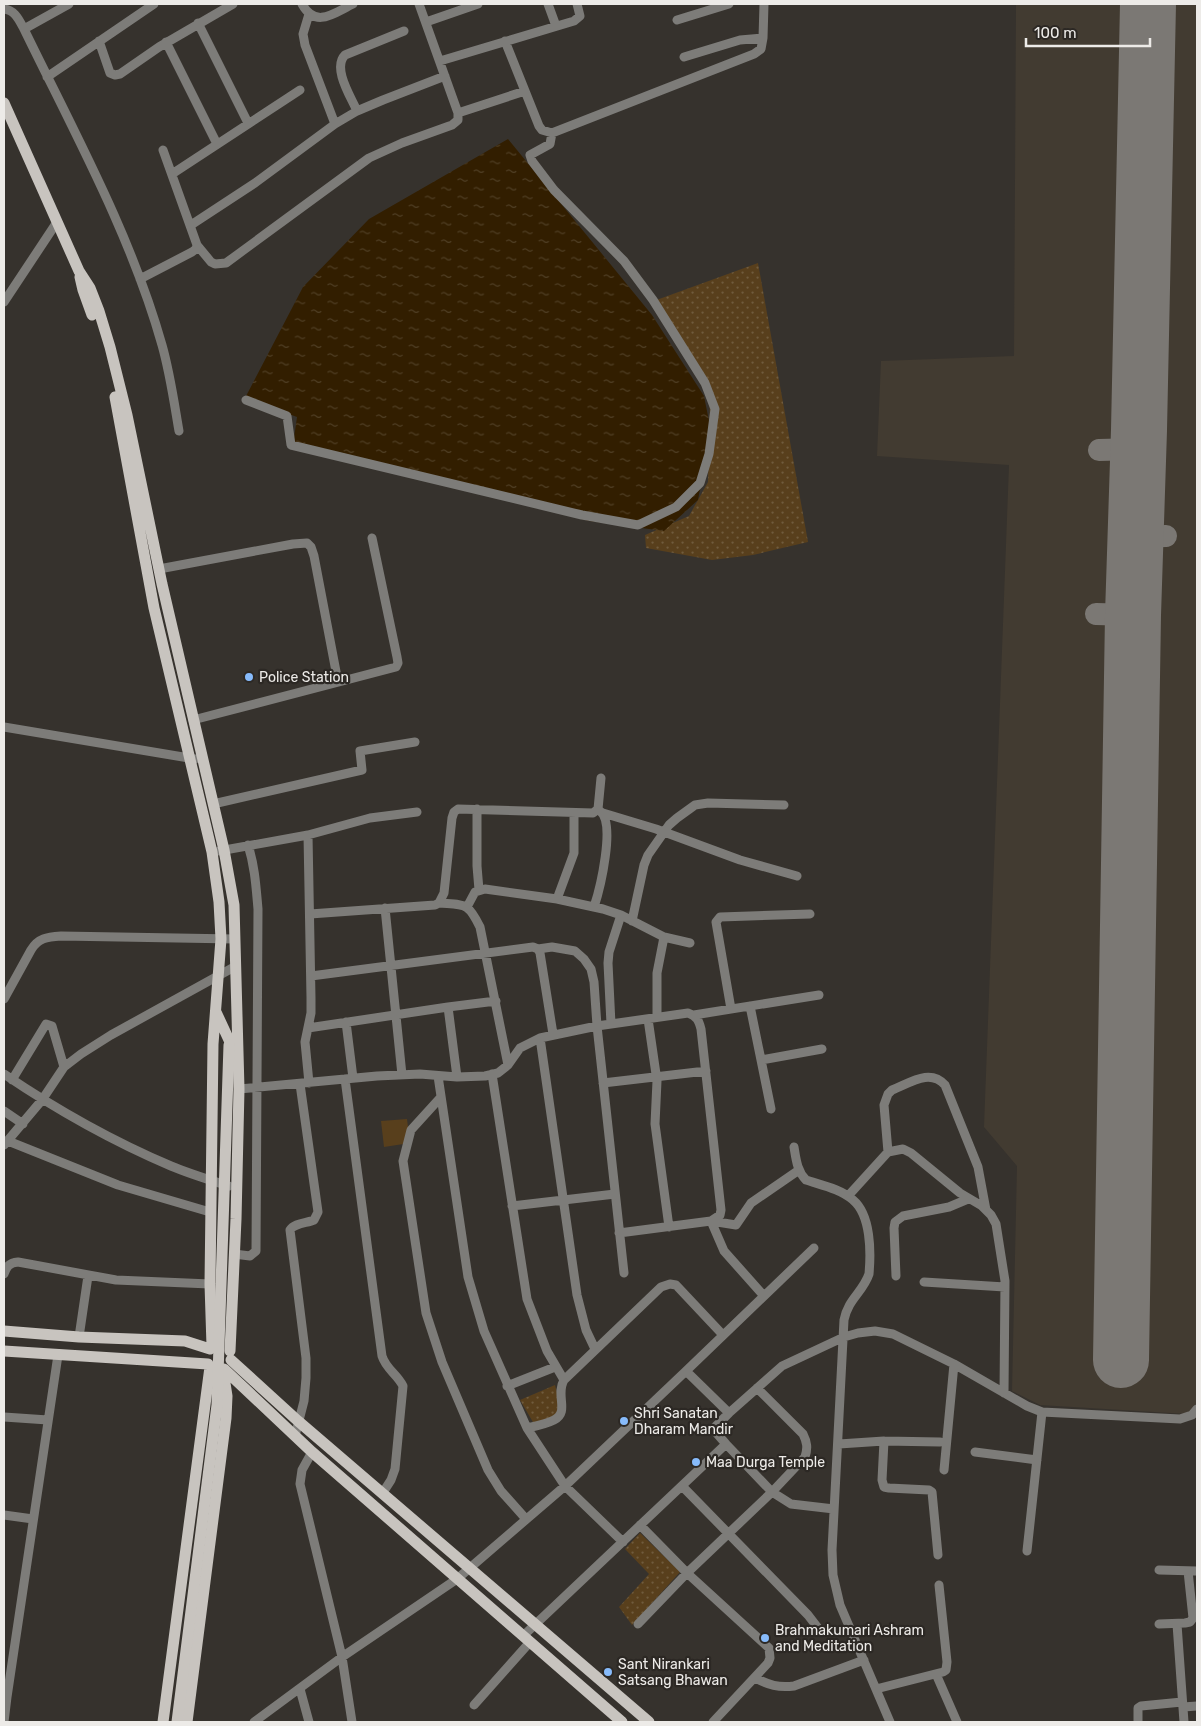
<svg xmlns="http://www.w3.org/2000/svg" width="1201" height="1726" viewBox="0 0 1201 1726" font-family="Rubik,sans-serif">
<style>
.built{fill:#423b31}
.green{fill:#583f1c}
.park{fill:url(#park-dots)}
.water{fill:url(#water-ripples)}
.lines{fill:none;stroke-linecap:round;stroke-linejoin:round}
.taxiway{stroke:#7b7874;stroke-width:22}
.runway{stroke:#7b7874;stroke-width:56}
.minor{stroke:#7d7c79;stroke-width:9}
.major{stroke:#c8c4bf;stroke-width:11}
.major-bridge{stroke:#c8c4bf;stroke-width:11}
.poi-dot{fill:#87bbfb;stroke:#2c2824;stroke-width:2}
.labels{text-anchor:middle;stroke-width:4.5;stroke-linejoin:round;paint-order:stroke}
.poi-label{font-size:14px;fill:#edebe8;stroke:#2c2824;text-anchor:start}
</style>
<defs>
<pattern id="park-dots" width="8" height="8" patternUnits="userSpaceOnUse" patternTransform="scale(1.25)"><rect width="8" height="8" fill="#583f1c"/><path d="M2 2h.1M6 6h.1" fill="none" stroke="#705b3d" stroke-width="1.8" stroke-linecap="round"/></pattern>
<pattern id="water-ripples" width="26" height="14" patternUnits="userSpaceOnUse" patternTransform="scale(1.25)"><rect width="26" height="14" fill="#321e00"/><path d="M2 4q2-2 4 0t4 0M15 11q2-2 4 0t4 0" fill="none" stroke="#503f25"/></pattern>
</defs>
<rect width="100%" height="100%" fill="#36322d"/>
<path class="built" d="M1016,4H1197V1403L1187,1414L1040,1405L1012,1391L1017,1166L984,1127L1009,465L877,456L881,361L1014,356Z"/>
<path class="green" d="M407,1119L410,1143L384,1147L381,1121Z"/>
<path class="park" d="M758,263L808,542L753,555L712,560L646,548L645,535L689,516L708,482L710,399L651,302Z
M555,1385L563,1416L537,1429L520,1400Z
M640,1533L680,1572L632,1625L619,1607L649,1574L625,1549Z"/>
<path class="water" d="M508,139L652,315L704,396L711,431L698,500L664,531L589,521L293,445L297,417L245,398L303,287L369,219Z"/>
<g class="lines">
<path class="taxiway" d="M1099,450L1139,449
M1136,537L1166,536
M1096,614L1133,615"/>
<path class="runway" d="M1121,1360L1133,615L1139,430L1148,4"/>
<path class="minor" d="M302,4C316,29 334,13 353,4
M548,4L556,26
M4,9C15,10 19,20 24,29C74,132 131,235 162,345C170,373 174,402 179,431
M309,14L303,34L305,45L335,124
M677,20L729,4
M426,22L478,4
M198,23L248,123
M24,29L69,4
M99,41L110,73L115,75L120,74L159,47L233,4
M505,41L539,126L542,130L552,133L754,54L761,49L763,38L764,4
M166,42L217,144
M684,57L740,40L763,38
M440,61L574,21L580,16L577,4
M47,77L154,4
M357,111C351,97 332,68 345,55L404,31
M458,113L525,91
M172,174L300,90
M191,225L255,183L335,124L357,111L383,100L445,76
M197,245L211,262L215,264L226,263L369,158L402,143L452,125L458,120V113L419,4
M140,279L192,252L196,249L197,245L163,150
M4,302L57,222
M246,400L287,416L291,445L582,515L638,525L676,507L700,483L709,454L715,409L705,383L653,300L624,261L554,190L532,161L530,155L550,144L552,133
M159,569L293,544L307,543L311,547L314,556L338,682
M193,720L396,667L398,663L397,657L372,538
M4,727L195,759
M213,804L362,770L360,751L415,742
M477,809V866L479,890
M603,813L656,829L740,860L797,876
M308,835L311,998V1013L305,1042L309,1083
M219,851L308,835L370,818L417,812
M557,899L574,853V813
M439,903C465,905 468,902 480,927L508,1065
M467,907L475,892L485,889L557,899L603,909L621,915L664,937L690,943
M594,907C600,889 616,823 600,811
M385,908L402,1075
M310,914L435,905L439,903L444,893L452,818L454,812L458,809L593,813L598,809L601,778
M632,921L644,865L648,855L669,825L677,818L695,805L708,803L784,805
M538,949L552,947L575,951L584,959L591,969L594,982L597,1026L624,1273
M311,976L533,947L538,949L540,953L553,1034
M4,999L31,950C38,938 47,937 61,936L235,939
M750,1006L771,1109
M448,1007L457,1077
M731,1009L716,922L720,917L810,914
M694,1015L819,995
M657,1017V973L664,937
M648,1019L657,1081L655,1124L669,1227
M346,1022L353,1078
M611,1024L608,963L609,952L621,915
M308,1028L448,1007L496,1001
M540,1038L577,1295L586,1330L595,1349
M761,1060L822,1049
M4,1074C57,1110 112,1141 171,1166C190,1174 210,1180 229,1186
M492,1074L527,1299L547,1351L564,1380
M438,1076L468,1277L484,1331L527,1428L565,1486L623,1542
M345,1079L382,1356C386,1369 397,1374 403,1386L395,1469L391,1480L382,1494
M12,1080L46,1024L52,1026L64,1067
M603,1083L706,1071
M239,1089L377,1076L420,1074L457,1077L485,1076L498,1073L508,1065L520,1048L540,1038L597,1026L688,1013C697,1016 699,1021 701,1029L721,1210L720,1215L711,1221L619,1233
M441,1097L411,1130L403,1161L426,1313L442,1362L488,1470L501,1491L526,1519
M4,1111L23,1124
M8,1141L118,1185L210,1212
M4,1145L42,1100L64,1067L81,1054L111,1035L236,966
M794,1147C796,1159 797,1171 806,1180C821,1185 841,1189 853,1200C871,1215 871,1252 869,1274C863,1292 848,1299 844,1320L832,1550L833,1575L840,1605L890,1722
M888,1152L884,1105L888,1094L892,1090C910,1083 930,1068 945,1085L978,1167L986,1210
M848,1196L888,1152L903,1149L911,1153L960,1193L982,1206L991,1215L996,1224L1005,1281L1004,1393
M512,1206L615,1194
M234,1254L250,1256L256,1251L258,909C256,887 255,867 248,845
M4,1274C7,1266 9,1263 18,1262L116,1280L210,1284
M896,1276L894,1228L895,1222L903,1216L949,1207L968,1199
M924,1282L1005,1287
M764,1296L724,1251L711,1221L736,1225L751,1203L799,1170
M79,1337L88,1276
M686,1371L814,1248
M507,1386L555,1367
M757,1388L803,1434C807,1442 808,1448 805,1457L772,1492L791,1504L834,1509
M4,1417L48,1420
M527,1428C536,1426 546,1424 554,1420C570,1412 555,1395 564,1380L661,1287L670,1284L676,1285L723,1335
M295,1436L304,1401L306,1378V1358L290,1230C294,1223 307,1223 314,1220L318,1212L300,1084
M884,1441L882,1480L884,1487L889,1488L929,1490L932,1492L938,1555
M839,1444L884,1441L940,1442
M312,1452L302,1470L300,1484L342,1657L352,1722
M975,1452L1037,1460
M944,1470L954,1364
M682,1486L808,1615L818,1628
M4,1515L33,1519
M640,1525L687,1573L769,1648L770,1658L768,1663L713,1722
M1027,1551L1042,1412
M1159,1570L1197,1571
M638,1624L687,1573L772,1492L726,1444
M1159,1624L1185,1623L1190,1622L1193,1618L1188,1571
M1177,1624L1184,1722
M523,1636L726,1444L713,1429L729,1413
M936,1674L957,1722
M755,1678C769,1685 778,1688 794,1686L864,1660
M300,1689L309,1722
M876,1689L943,1672L946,1670L947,1662L939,1585
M4,1697H7L58,1355
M474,1705L530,1642
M1183,1707L1197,1706
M4,1722L7,1697
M254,1722L342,1657L457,1579L565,1486L686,1371L729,1413L782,1366L844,1337L858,1333L875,1331L893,1334L954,1364L1027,1406L1042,1412L1180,1419L1192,1415L1197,1409
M1138,1722V1708L1141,1706L1182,1702"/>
<path class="major" d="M4,103L79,271L90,288L99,311L110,347L127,415L162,584L224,850L234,905L239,1089L236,1219L230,1351
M80,277L83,290L92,315
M115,397L154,608L212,852L219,902L221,939L213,1044L210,1284L212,1346
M216,1012L229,1040
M4,1331L79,1337L185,1341L210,1349
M4,1351L208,1364
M231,1360L298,1421L649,1722
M224,1369L312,1452L622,1722
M163,1722L210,1367
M187,1722L226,1418L227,1396L223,1370"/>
<path class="major-bridge" d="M177,1722L217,1405L229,1045"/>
</g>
<g class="poi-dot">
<circle cx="249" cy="677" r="5"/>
<circle cx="624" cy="1421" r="5"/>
<circle cx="696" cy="1462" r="5"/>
<circle cx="765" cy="1638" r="5"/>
<circle cx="608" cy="1672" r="5"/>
</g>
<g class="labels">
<g class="poi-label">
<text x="259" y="682">Police Station</text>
<text x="634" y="1418">Shri Sanatan<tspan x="634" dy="16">Dharam Mandir</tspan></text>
<text x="706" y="1467">Maa Durga Temple</text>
<text x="775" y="1635">Brahmakumari Ashram<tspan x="775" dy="16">and Meditation</tspan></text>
<text x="618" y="1669">Sant Nirankari<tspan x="618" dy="16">Satsang Bhawan</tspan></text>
</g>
</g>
<rect width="1201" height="1726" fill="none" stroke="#edebe8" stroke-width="10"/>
<path d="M1026 38v8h124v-8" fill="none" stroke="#edebe8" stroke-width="2.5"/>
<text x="1034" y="38" font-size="15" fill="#edebe8" stroke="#2c2824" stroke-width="4" paint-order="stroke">100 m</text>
</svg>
